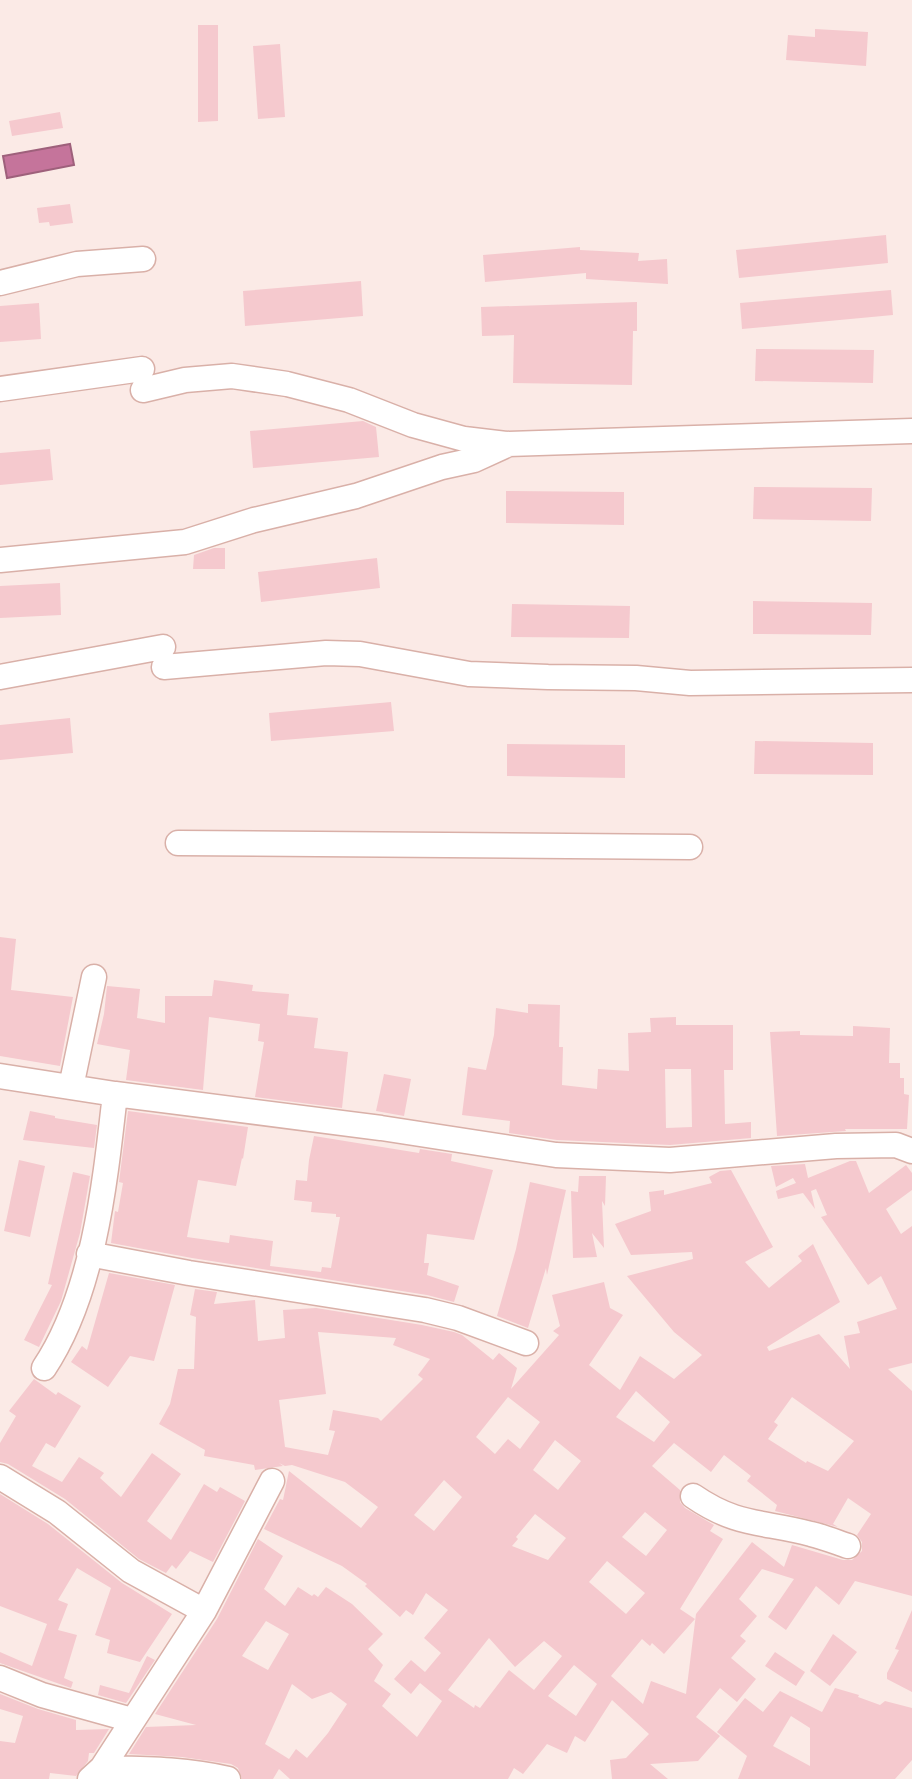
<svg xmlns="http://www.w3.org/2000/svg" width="912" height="1779" viewBox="0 0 912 1779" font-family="'Crimson Pro',serif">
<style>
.water{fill:#c5749b;stroke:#9e607b;stroke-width:2}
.building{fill:#f5c9ce;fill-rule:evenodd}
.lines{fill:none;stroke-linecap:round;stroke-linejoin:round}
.minor-casing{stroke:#d9b0a8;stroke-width:27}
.minor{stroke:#fff;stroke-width:24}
</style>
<rect width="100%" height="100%" fill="#fbeae6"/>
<path class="water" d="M70,144L74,165L7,178L3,156Z"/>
<path class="building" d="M198,25H218V121L198,122Z
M815,29L868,32L866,66L786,60L788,35L815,37Z
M280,44L285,117L258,119L253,46Z
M60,112L63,128L12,136L9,121Z
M70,204L73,223L50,226L49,222L39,223L37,208Z
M886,235L888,263L739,278L736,250Z
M580,247V250L639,253L638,261L667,259L668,284L586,279V273L485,282L483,255Z
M361,281L363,316L245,326L243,291Z
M891,290L893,315L742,329L740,303Z
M637,302V331H633L632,385L513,383L514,335L482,336L481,307Z
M39,303L41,339L0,342V306Z
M756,349L874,350L873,383L755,381Z
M363,421L376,427L379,457L253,468L250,431Z
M50,449L53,480L0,485V453Z
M754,487L872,488L871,521L753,519Z
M506,491L624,492V525L506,523Z
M214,548H225V569H193L194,555Z
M377,558L380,588L261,602L258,572Z
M60,583L61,615L0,618V586Z
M753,601L872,603L871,635L753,634Z
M512,604L630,606L629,638L511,637Z
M391,702L394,731L271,741L269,713Z
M70,718L73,753L0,760V725Z
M755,741L873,743V775L754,774Z
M507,744L625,745V778L507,776Z
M0,937L16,939L11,990L73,997L60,1066L0,1056Z
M214,980L253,985L252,991L289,994L287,1015L318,1018L314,1048L348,1052L342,1108L255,1097L264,1042L258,1041L260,1024L209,1017L203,1090L126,1080L130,1050L97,1044L104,1014L107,986L140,989L137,1018L165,1023V996H212Z
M528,1004L560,1005L559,1047H563L562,1085L597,1089L598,1069L629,1071L628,1033L651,1032L650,1018L676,1017V1025H733V1070H724L725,1124L751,1122V1138L670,1145L557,1140L509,1133L510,1121L462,1115L468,1067L486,1070L494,1035L496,1008L528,1013ZM665,1069H691L692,1127L666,1128Z
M853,1026L890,1028L889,1063H900V1078H904V1094L909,1095L907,1129H845L846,1131L777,1136L770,1032L800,1031V1035L853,1036Z
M384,1074L411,1079L404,1116L376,1111Z
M30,1111L55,1116V1118L97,1125L94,1148L23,1140Z
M128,1111L248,1127L243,1159L242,1158L236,1186L198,1180L187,1237L229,1243L230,1235L273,1241L270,1266L321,1272L322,1267L331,1268L340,1217H336V1214L311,1212L312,1202L294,1200L296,1180L307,1181L309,1160L314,1136L419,1153L420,1149L452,1154L451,1161L493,1170L474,1240L427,1234L424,1263H429L427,1275L459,1286L454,1302L427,1295L192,1258L111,1243L115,1211L118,1212L123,1183L119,1182Z
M19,1160L45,1166L30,1237L4,1231Z
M850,1161H856L869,1193L906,1165L912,1173V1190L886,1209L901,1234L912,1226V1363L888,1369L912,1391V1596L855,1581L839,1605L816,1586L786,1630L768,1617L794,1579L762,1569L739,1599L757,1616L740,1636L746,1641L731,1658L756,1679L737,1702L720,1688L696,1717L720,1736L698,1761L650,1764L668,1779H612L610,1760L626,1758L649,1734L612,1700L585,1742L575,1736L567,1753L547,1744L523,1774L514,1768L508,1779H290L279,1769L273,1779H242L238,1768L231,1764L182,1757L129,1754L146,1727L196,1725L155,1714L217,1619L258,1539L283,1556L264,1589L285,1606L298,1587L312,1596L314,1594L318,1597L326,1587L352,1604L383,1634L368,1649L383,1665L374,1681L391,1694L382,1706L417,1737L442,1701L420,1683L411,1694L394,1679L411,1660L425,1672L441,1653L424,1638L448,1610L426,1593L413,1615L406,1610L400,1617L365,1586L367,1584L342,1566L264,1529L280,1499L283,1500L289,1471L361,1528L378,1507L345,1482L292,1465L285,1466L279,1463L283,1466L255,1470L254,1465L204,1456L205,1450L159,1424L170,1404L178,1369H194L196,1317L190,1315L195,1289L217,1292L214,1304L255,1300L258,1341L285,1338L283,1310L316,1308L422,1325L454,1332L462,1335L493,1360L499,1353L517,1368L511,1389L559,1335L553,1331L560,1326L552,1295L604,1282L610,1308L623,1315L589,1365L620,1390L640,1356L674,1379L702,1355L674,1332L627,1276L693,1259L692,1252L631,1255L615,1224L651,1211L649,1192L664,1190V1195L712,1183L709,1177L720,1171L731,1170L773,1247L745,1262L769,1288L802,1261L798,1256L813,1244L840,1302L767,1347L769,1351L819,1334L850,1369L844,1336L860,1333L857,1322L897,1309L881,1276L868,1285L821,1217L827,1215L816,1189L811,1191L815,1209L803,1193L778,1199L776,1191L796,1183L793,1178L776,1187L771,1166L805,1164L808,1178ZM318,1332L396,1338L393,1345L430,1359L418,1375L423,1379L381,1421L378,1418L333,1410L329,1430L335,1431L328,1455L285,1447L279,1400L326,1394ZM636,1391L670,1422L654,1442L616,1417ZM508,1397L540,1422L520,1449L508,1439L495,1454L476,1437ZM792,1397L854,1441L828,1471L807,1461L806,1463L768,1439L778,1425L774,1422ZM555,1440L581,1461L558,1490L533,1470ZM674,1443L711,1472L724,1455L751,1476L747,1481L777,1505L775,1511L838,1527L833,1524L848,1498L871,1514L857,1535L862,1542V1551L852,1560H843L792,1545L784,1567L752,1542L696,1614L686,1694L651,1681L643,1704L611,1676L642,1639L650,1646L652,1643L664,1654L695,1619L680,1609L723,1539L710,1531L714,1525L685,1508L680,1502V1490L652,1466ZM444,1480L462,1497L434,1531L414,1515ZM645,1512L667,1530L646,1556L622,1537ZM535,1514L566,1538L548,1560L512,1546L518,1539L516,1537ZM607,1561L645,1593L626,1614L589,1582ZM266,1621L289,1634L268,1670L242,1656ZM489,1638L515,1667L544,1641L562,1656L534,1690L509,1670L480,1708L475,1705L474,1708L448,1690ZM574,1665L597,1684L576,1716L548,1696ZM292,1684L312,1699L331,1692L347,1704L328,1733L307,1758L296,1749L289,1759L265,1744Z
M73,1172L90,1176L80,1233L61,1301L39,1347L24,1340L52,1285L48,1284Z
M579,1176H606L605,1206L602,1201L604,1248L592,1233L597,1257L573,1258L571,1191L578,1192Z
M530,1182L566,1190L547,1275L546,1268L528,1328L497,1316L516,1249Z
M109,1273L175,1285L154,1361L130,1356L108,1387L71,1362L82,1346L87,1350Z
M34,1379L56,1395L58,1392L81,1406L55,1448L46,1443L32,1466L62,1482L79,1457L104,1473L100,1478L121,1497L152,1453L181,1474L147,1521L171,1540L204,1484L217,1492L220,1487L245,1501L213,1562L190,1551L176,1569L172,1565L166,1573L139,1559L65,1499L8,1464L0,1462V1443L16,1416L9,1411Z
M0,1494L48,1524L122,1583L172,1614L140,1662L107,1653L110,1640L95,1635L111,1588L77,1568L58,1600L68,1604L58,1630L77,1635L64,1678L73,1682L71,1688L0,1663V1652L32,1666L47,1624L0,1606Z
M912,1610V1692L887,1679V1673L899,1650L895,1649Z
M833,1634L857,1652L830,1686L810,1671Z
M775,1652L805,1672L796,1686L765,1666Z
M147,1656L155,1660L126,1703L98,1695L100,1685L129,1693Z
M835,1688L859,1695L858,1697L880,1705L885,1701L912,1708V1760L895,1779H738L747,1756L717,1732L745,1698L763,1712L780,1691L822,1712ZM791,1716L810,1728V1766L773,1746Z
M0,1694L38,1709L76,1720V1730L109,1729L94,1753H89L88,1761L76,1776L50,1773L49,1779H0V1741L15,1743L23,1716L0,1709Z"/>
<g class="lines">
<defs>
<path id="minor" d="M0,283L77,264L143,259
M0,389L142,369
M143,390L185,380L232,376L287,384L349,400L413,425L464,439L506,444L912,431
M0,560L185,542L254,520L356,496L442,467L474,460L509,444
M164,667L326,653L360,654L469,674L548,677L636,678L690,683L912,680
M0,677L163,647
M178,843L690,847
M0,1076L115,1094L381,1128L556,1155L670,1160L836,1146L896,1145L912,1151
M71,1087L94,977
M89,1254L189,1273L425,1310L458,1318L526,1343
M44,1368C94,1293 105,1183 115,1094
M0,1477L57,1512L131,1571L204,1611
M693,1496C738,1527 763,1521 811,1534C824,1537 836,1542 848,1546
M0,1678L42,1695L132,1720
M90,1779L102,1768L204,1611L272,1481
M101,1779L102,1768C144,1769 186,1769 228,1779"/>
</defs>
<use href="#minor" class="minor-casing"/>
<use href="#minor" class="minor"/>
</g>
</svg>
